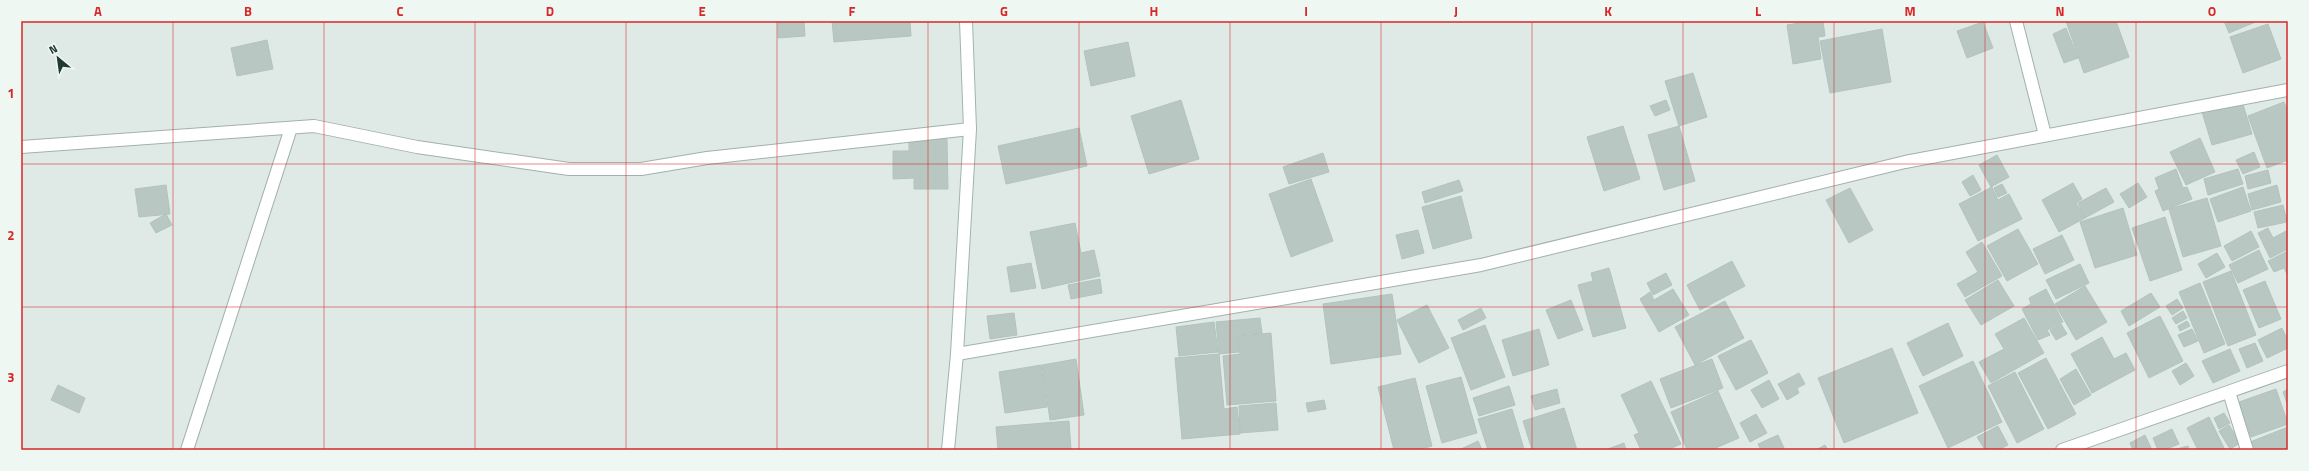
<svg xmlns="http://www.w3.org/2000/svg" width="2309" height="471" viewBox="0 0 2309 471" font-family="'Titillium Web',sans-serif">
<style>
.building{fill:#b8c7c2;stroke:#b2c3bd}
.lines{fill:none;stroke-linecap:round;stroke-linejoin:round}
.street-casing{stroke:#a2b1ad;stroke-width:14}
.secondary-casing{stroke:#9fb5af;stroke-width:14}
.street{stroke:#fff;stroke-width:12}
.secondary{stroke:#fff;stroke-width:12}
.grid{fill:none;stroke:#d62828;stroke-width:1;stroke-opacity:0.55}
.neatline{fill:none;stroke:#d62828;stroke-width:1.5}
.grid-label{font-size:13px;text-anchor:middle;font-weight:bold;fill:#d62828}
</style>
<rect width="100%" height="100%" fill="#dfeae6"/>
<path class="building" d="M778,21H804L805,36L778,38Z
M832,21H910L911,36L834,42Z
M1812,21H1823L1825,36L1818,37L1821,59L1793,64L1787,25Z
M2066,21H2116L2129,57L2084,73Z
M2224,21H2258L2229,33Z
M1983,22L1993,48L1967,58L1957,31Z
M2268,24L2281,59L2243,73L2230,37Z
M2066,28L2078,58L2064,63L2053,34Z
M1882,29L1891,82L1830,93L1820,41Z
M267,40L273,69L237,76L231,48Z
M1128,42L1135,76L1091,86L1084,51Z
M1693,73L1707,117L1679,126L1665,81Z
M1181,100L1199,159L1149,174L1131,116Z
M1666,100L1670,110L1655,116L1650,106Z
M2242,101L2252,134L2212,145L2202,112Z
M2284,102L2288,112V160L2267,168L2248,116Z
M1623,126L1640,179L1604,191L1587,137Z
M1679,126L1695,181L1664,190L1648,135Z
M1079,128L1087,166L1006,184L998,146Z
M2200,138L2215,172L2186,185L2170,152Z
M947,139L948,189H914V178L893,179V151H909V140Z
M2254,152L2260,167L2243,174L2236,160Z
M1323,153L1329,172L1289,184L1283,167Z
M1997,155L2009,177L1991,187L1979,165Z
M2176,169L2183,188L2187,187L2192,199L2163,211L2155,191L2159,189L2155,178Z
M2238,169L2243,184L2208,195L2204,179Z
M2268,170L2271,183L2248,189L2245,176Z
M1973,175L1981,190L1970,196L1962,182Z
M1311,179L1333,241L1291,257L1269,194Z
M1459,180L1463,191L1425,203L1422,192Z
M2073,183L2082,199L2076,203L2085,218L2059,232L2042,200Z
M2138,183L2147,197L2129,208L2120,194Z
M2002,184L2007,193L1998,197L1994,188Z
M166,185L170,214L139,217L135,189Z
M2277,185L2281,202L2252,210L2248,194Z
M1992,187L1998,200L2009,194L2022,219L1978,241L1959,204Z
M2243,187L2251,211L2218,222L2210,199Z
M1850,188L1873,230L1849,243L1826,200Z
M2106,188L2114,202L2085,218L2078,203Z
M1461,196L1472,238L1433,249L1422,207Z
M2207,198L2221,246L2183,257L2169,209Z
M2283,205L2287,222L2258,228L2254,212Z
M2123,208L2137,255L2095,268L2080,222Z
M166,214L172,225L156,233L150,223Z
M2165,217L2182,270L2150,281L2132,228Z
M1075,223L1081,253L1094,250L1100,276L1042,289L1030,232Z
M2268,228L2273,238L2286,231L2288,235V249L2270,258L2258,233Z
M2018,229L2038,264L2007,281L1987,246Z
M1418,230L1424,253L1402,259L1396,235Z
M2251,231L2259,247L2232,261L2224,246Z
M2062,235L2074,260L2045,274L2033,249Z
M1982,242L2002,276L1965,297L1957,284L1978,272L1966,252Z
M2259,250L2268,269L2238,283L2229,265Z
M2288,251V276L2284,268L2274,272L2268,261Z
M2217,253L2225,267L2206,278L2198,264Z
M1732,261L1745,286L1700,310L1687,285Z
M1031,263L1036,288L1011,292L1007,267Z
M2080,264L2089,283L2056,299L2046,280Z
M1609,268L1626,328L1593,337L1578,285L1593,281L1591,273Z
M2231,271L2256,335L2228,346L2203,282Z
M1666,273L1672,285L1653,295L1647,283Z
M1100,279L1102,293L1071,299L1068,285Z
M1998,280L2014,306L1981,325L1965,300Z
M2265,281L2281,319L2259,328L2243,290Z
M2200,283L2225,344L2204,353L2179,292Z
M2085,286L2107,322L2076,340L2055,304Z
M1673,289L1689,315L1659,332L1640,299L1650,292L1654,300Z
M2046,289L2063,322L2047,330L2050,335L2038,340L2022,309L2031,304L2029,298Z
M2151,293L2160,307L2129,326L2121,311Z
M1392,294L1401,354L1331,364L1323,304Z
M2177,299L2183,308L2172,315L2166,306Z
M1571,300L1583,330L1558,339L1546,310Z
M1725,301L1744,338L1695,365L1675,327Z
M1427,305L1449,348L1419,363L1397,320Z
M1481,308L1486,318L1463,330L1458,320Z
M2183,311L2187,318L2176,324L2172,318Z
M1014,313L1017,335L990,339L987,316Z
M2160,316L2183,361L2149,378L2127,333Z
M1260,318L1262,333L1237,335L1239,352L1219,354L1216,322Z
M2024,318L2044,353L1991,383L1979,362L2004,349L1995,334Z
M2187,321L2190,326L2180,331L2178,326Z
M1214,322L1218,352L1179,356L1176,327Z
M1948,323L1963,356L1923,376L1907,343Z
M2061,324L2067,334L2056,340L2050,330Z
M1485,325L1505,377L1471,390L1451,338Z
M2282,328L2288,341V348L2267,358L2258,340Z
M1539,329L1549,365L1513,376L1502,340Z
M2192,329L2198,341L2184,347L2178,335Z
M1271,333L1276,401L1227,405L1223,356L1240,354L1238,336Z
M2102,337L2114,359L2126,353L2135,370L2092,393L2071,354Z
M1751,340L1768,373L1736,390L1718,356Z
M2255,343L2263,361L2247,368L2239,349Z
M1892,348L1918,413L1844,443L1818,378Z
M2230,349L2240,371L2213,383L2202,361Z
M1219,354L1224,409L1237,407L1240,434L1182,439L1175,358Z
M2046,358L2076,414L2048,429L2018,373Z
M1076,359L1084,415L1050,420L1042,365Z
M1712,359L1723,388L1671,408L1660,379Z
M1973,361L2002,422L1948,448L1919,386Z
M2186,363L2194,376L2180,385L2172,371Z
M1041,365L1047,407L1005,413L999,372Z
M2076,369L2091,395L2074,405L2060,379Z
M2015,372L2044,429L2017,443L1988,386Z
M1799,373L1805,384L1797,388L1799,393L1787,400L1778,384Z
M1461,377L1477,433L1442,443L1426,386Z
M1415,378L1432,446L1417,450H1394L1378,387Z
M1769,380L1779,399L1762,408L1751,390Z
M1651,381L1681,444L1667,450H1641L1634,435L1639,433L1621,395Z
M58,385L85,398L79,413L51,400Z
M1509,386L1515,405L1479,416L1473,398Z
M1557,389L1560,403L1535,410L1531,396Z
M2276,389L2288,424L2251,437L2239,402Z
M2288,389V406L2283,392Z
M1718,391L1739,438L1711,450H1687L1671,412Z
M1324,400L1326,409L1308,412L1306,403Z
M1276,403L1278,430L1240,433L1239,406Z
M1564,408L1577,450H1532L1523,421Z
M1512,409L1524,449L1488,450L1478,419Z
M2224,413L2230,423L2219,429L2214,418Z
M1756,414L1767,433L1750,442L1740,423Z
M2209,417L2225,450H2198L2187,428Z
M1069,421L1071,450H998L996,427Z
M2229,425L2240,443L2230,449L2219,431Z
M1998,426L2008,445L1998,450H1985L1977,437Z
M2288,427V450H2253L2250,442Z
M2172,429L2179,444L2164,450H2158L2153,438Z
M1778,435L1785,450H1761L1758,444Z
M2145,435L2152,450H2133L2130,443Z
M1478,441L1482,450H1459Z
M1624,443L1626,450H1605Z
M1825,445L1828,450H1816Z
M2188,446L2189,450H2173Z"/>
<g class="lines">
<defs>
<path id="street" d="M2016,21L2045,135
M21,147L314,126L417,147L569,169H641L707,158L970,129
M957,354L1481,265L1905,162L2288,90
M2229,392L2247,450
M187,450L291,128
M2062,450L2288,371"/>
<path id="secondary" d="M948,450L957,354L970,129L966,21"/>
</defs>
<use href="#street" class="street-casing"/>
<use href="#secondary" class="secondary-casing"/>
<use href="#street" class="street"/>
<use href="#secondary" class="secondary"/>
</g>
<path class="grid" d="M173,21V450M324,21V450M475,21V450M626,21V450M777,21V450M928,21V450M1079,21V450M1230,21V450M1381,21V450M1532,21V450M1683,21V450M1834,21V450M1985,21V450M2136,21V450M21,164H2288M21,307H2288"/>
<rect width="2309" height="471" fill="none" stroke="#eff7f3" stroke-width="44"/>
<g transform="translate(58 58) rotate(331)" stroke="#eff7f3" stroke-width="3" paint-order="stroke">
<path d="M0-3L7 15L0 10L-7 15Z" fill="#213934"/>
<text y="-6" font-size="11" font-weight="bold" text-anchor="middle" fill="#213934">N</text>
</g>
<rect x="22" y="22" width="2265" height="427" class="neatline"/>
<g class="grid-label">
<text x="98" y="16">A</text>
<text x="248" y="16">B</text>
<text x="400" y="16">C</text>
<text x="550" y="16">D</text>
<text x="702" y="16">E</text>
<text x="852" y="16">F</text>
<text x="1004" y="16">G</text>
<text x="1154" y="16">H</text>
<text x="1306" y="16">I</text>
<text x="1456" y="16">J</text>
<text x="1608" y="16">K</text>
<text x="1758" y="16">L</text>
<text x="1910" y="16">M</text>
<text x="2060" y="16">N</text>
<text x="2212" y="16">O</text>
<text x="11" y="98">1</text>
<text x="11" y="240">2</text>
<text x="11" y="382">3</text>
</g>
</svg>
